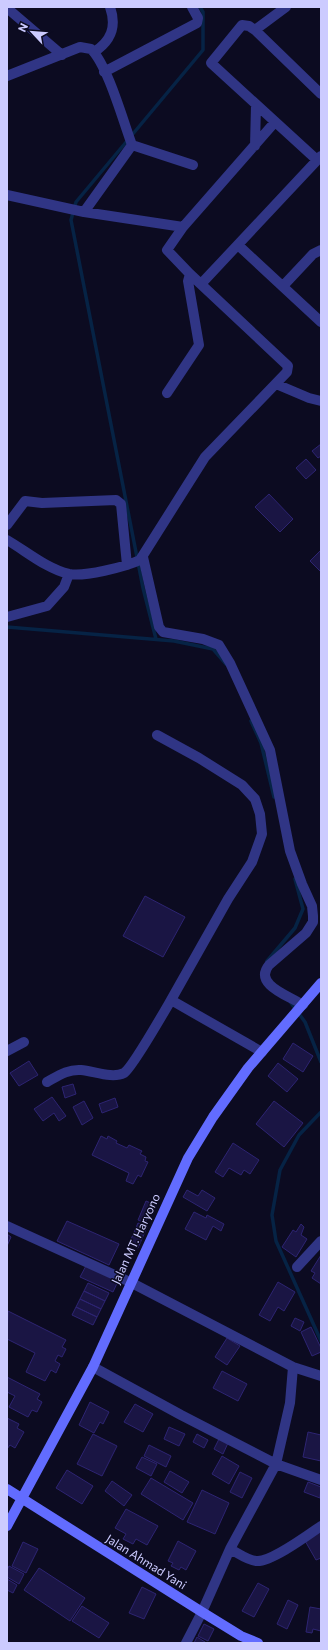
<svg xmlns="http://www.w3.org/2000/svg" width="328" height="1650" viewBox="0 0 328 1650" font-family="Commissioner,sans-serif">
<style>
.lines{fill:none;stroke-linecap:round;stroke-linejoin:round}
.stream{stroke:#062345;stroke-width:3.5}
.building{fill:#1a1544;stroke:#2d2472}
.street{stroke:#303585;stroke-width:10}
.secondary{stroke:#626cff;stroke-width:10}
.labels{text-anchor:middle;stroke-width:3;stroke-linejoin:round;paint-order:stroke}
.street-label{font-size:12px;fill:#cccbff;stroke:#0c0b21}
</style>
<rect width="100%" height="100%" fill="#0c0b21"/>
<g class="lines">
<path class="stream" d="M7,627L174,641L213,649L226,664
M156,639L143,588L71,220L76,202L203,50V12L200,7
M251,721L261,743L274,797
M267,961L295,928L303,909L295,879
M291,1003L305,1022L321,1062
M321,1112L299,1135L280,1170L272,1215L276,1241L321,1341"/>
</g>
<path class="building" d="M321,444V456L318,458L312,451Z
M306,459L316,470L306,479L296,468Z
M269,494L293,519L280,532L255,507Z
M321,550V572L310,561Z
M145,896L185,917L163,957L123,936Z
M293,1043L313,1056L303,1072L283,1059Z
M29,1061L38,1075L19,1086L10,1073Z
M278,1063L298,1079L287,1092L268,1076Z
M73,1084L76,1094L65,1098L62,1087Z
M52,1097L66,1116L59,1121L54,1113L43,1121L34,1109Z
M115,1098L118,1107L102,1113L99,1104Z
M84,1101L93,1118L82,1125L73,1107Z
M274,1101L303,1123L284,1147L256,1124Z
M101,1136L107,1139L108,1136L117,1141L116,1143L127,1148L129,1145L142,1151L140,1154L146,1157L145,1161L148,1162L141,1177L138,1175L133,1184L126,1181L129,1173L92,1155Z
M233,1143L259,1160L250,1174L244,1170L241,1175L229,1168L223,1177L215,1172Z
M187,1190L198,1196L202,1190L215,1198L207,1211L183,1197Z
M146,1201L153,1204L145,1223L138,1220Z
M194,1212L206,1218L207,1215L224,1224L221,1231L213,1226L206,1240L185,1229Z
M67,1221L119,1244L109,1265L57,1241Z
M138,1223L147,1227L138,1248L129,1244Z
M301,1224L304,1227L301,1235L307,1239L296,1257L282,1247L293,1230L296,1232Z
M7,1234L11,1237L7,1246Z
M321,1255V1284L312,1278L315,1273L311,1271Z
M87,1264L119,1279L113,1292L80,1277Z
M278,1282L295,1292L284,1311L278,1307L270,1321L259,1315Z
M88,1283L109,1293L105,1301L84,1291Z
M84,1291L105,1301L101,1309L80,1299Z
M80,1299L101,1309L97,1317L76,1307Z
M76,1307L97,1317L93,1325L72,1315Z
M8,1311L66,1340L62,1347L66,1349L62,1357L58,1355L55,1361L60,1364L56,1373L51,1370L45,1381L26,1372L35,1353L7,1339Z
M295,1318L304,1322L300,1331L291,1326Z
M311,1327L321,1348V1352L312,1356L301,1332Z
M227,1338L240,1346L227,1365L215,1357Z
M222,1371L247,1384L238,1401L213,1388Z
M7,1377L40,1394L37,1399L42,1402L37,1412L32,1410L28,1417L9,1407L15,1396L7,1392Z
M90,1402L109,1412L103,1424L100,1422L94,1433L79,1425Z
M135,1404L153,1414L143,1432L124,1422Z
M7,1418L19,1424L17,1428L24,1432L15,1448L10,1445L7,1449Z
M169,1427L185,1434L179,1446L164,1439Z
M308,1432L321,1435V1461L303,1457Z
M93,1434L117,1446L102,1476L77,1464Z
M197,1434L208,1440L204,1448L193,1442Z
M219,1439L228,1443L223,1454L214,1449Z
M149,1445L171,1456L166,1467L144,1456Z
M222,1456L239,1466L229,1484L212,1474Z
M142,1457L157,1464L151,1476L136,1468Z
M67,1470L93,1486L82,1504L56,1488Z
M170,1471L189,1482L182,1493L164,1482Z
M240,1472L252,1478L242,1498L230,1492Z
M151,1478L193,1503L183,1520L141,1494Z
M112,1481L132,1495L124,1506L105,1491Z
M308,1482L321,1487L320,1498L304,1492Z
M202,1490L229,1503L215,1534L187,1522Z
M126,1509L158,1526L147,1545L136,1539L133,1544L123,1539L126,1534L115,1528Z
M321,1529V1558L316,1560L304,1539Z
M178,1541L196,1551L186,1570L181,1567L179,1570L171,1566L173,1563L168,1561Z
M23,1542L38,1549L26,1573L12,1566Z
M9,1566L24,1574L19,1584L7,1577V1570Z
M39,1568L85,1598L70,1621L24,1590Z
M7,1579L17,1585L13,1593L7,1590Z
M258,1583L269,1589L254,1617L242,1611Z
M142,1587L156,1594L144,1619L129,1613Z
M288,1600L298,1605L287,1629L277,1624Z
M82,1606L109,1623L99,1638L72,1621Z
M310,1607L321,1609V1631L313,1629L312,1633L306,1632Z
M204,1624L214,1629L208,1641L198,1636Z
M197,1637L205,1642V1643H194Z"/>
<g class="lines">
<path class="street" d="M7,8L62,55
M255,30L286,7
M94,52C111,41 117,27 110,7
M104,72L197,23L198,18L192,7
M7,76L80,47L91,49C108,66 123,121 132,145
M132,145L193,165
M255,146L256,105
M317,160L211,63L242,25L249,26L255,30L321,94
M7,195L84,212L183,227
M84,212L132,145
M238,245L321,322
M201,284L321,156
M283,286L313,254L321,250
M276,384L309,398L321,401
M167,393L199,345L188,281L190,274
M7,525L25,501L42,503L116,500L121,504L127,565
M7,540C26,551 47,569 69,574C84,577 125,567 140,560L205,457L287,372L288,366L190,274L167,250L183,227L275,122
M143,557L159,627L163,632L203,639L219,645L230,663L270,750L290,851L302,884L312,906L313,916V922L306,933L269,965C253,985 290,996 303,1005
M7,617L47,606L64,587L69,574
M157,735L199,758L242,785L255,799L260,814L262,834L252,862L228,899L171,1000L262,1052
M7,1051L24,1042
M47,1082C58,1076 68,1069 81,1070C94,1071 112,1079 124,1073C132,1068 164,1012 171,1000
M7,1226L130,1282L293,1367L290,1403L276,1464L230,1549L202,1612L186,1643
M297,1267L321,1241
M93,1367L181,1415L276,1464L321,1480
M293,1367L321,1376
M230,1549C238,1553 247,1560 256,1561C270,1563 308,1535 321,1526"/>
<path class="secondary" d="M7,1489L202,1612L241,1636L258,1643
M7,1526L93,1367L188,1158L213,1117L248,1068L321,983"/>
</g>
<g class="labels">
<g class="street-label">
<text transform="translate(136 1239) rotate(-65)" y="4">Jalan MT. Haryono</text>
<text transform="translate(146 1562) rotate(32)" y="4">Jalan Ahmad Yani</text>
</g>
</g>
<rect width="328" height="1650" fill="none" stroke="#cccbff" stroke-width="16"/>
<g transform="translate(32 32) rotate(296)" stroke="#0c0b21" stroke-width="3" paint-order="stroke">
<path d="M0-3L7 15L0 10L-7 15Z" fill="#cccbff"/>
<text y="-6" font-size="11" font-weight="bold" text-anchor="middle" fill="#cccbff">N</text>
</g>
</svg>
